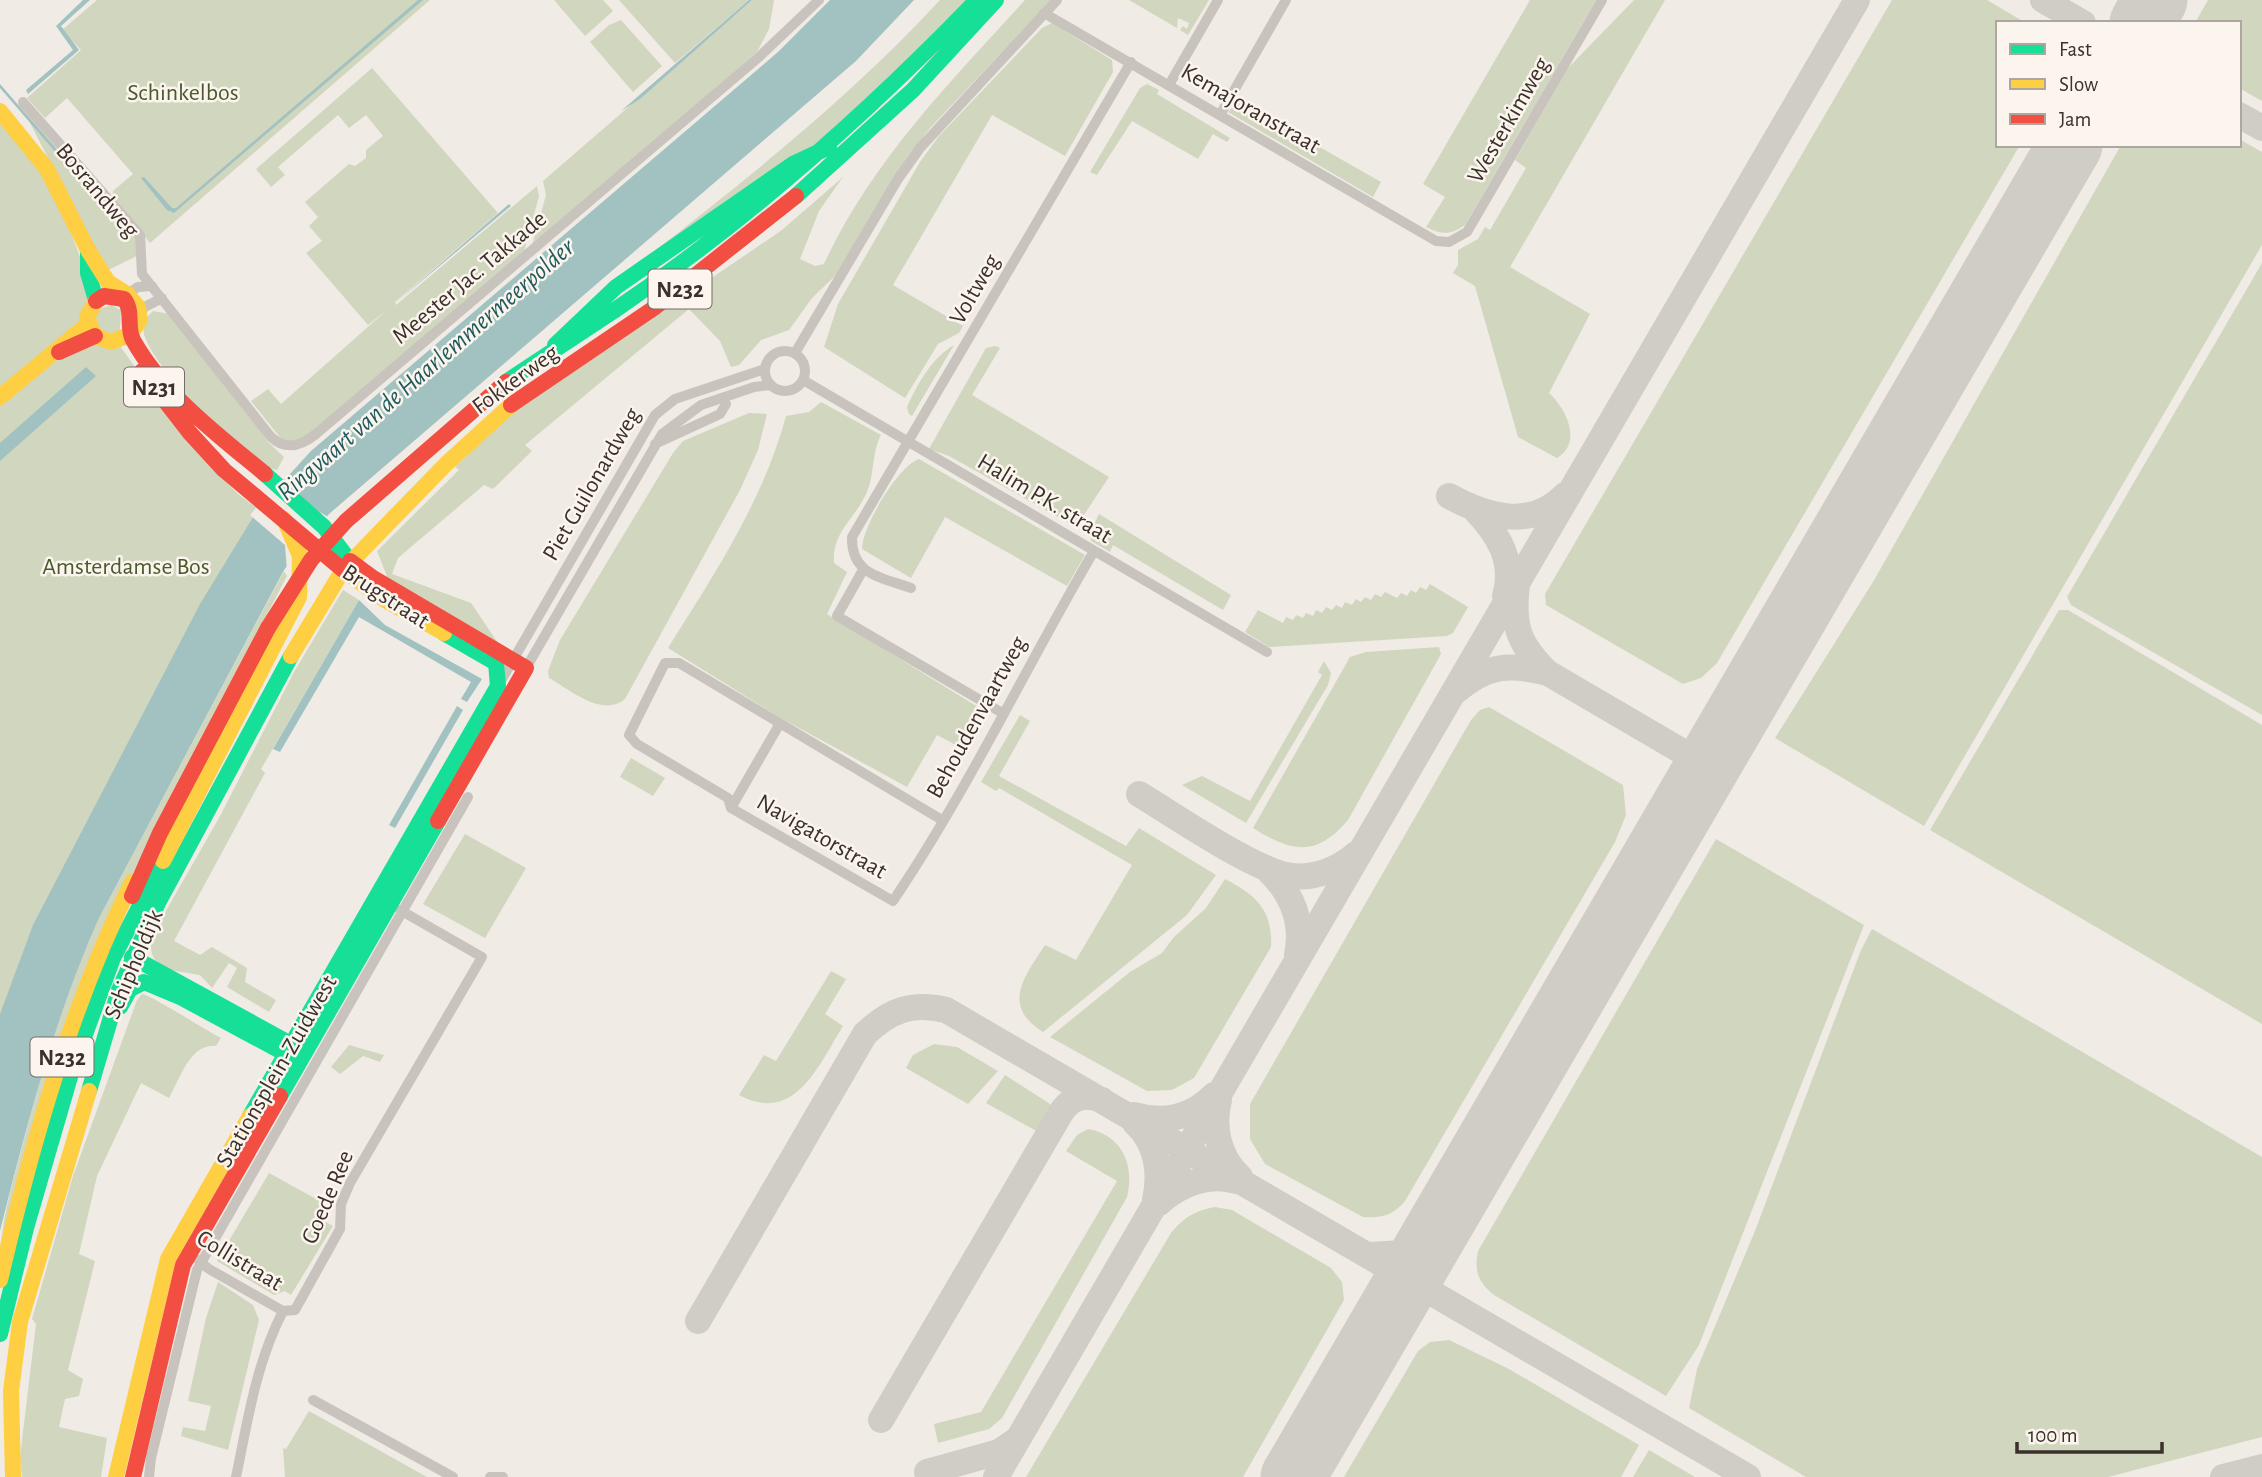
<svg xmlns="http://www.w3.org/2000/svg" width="2262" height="1477" viewBox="0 0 2262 1477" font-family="'Alegreya Sans',sans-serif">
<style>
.green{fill:#d1d6bf}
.water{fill:#a1c2c1}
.pier{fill:#f0ebe5}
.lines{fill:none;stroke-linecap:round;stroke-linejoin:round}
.taxiway{stroke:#d0ccc6;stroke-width:26}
.runway{stroke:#d0ccc6;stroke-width:65}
.street{stroke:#c9c3be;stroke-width:10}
.fast{stroke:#16e098;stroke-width:16}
.slow{stroke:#ffcf43;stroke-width:16}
.jam{stroke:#f24e42;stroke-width:16}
.fast-bridge{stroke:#16e098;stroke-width:16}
.jam-bridge{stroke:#f24e42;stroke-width:16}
.labels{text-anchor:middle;stroke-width:5;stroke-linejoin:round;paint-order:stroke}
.shield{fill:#fbf5ee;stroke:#756b66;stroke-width:2}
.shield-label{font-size:23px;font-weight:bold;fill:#3b302b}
.park-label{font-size:24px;fill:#4a5a2e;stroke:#fbf5ee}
.street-label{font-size:24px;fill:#3b302b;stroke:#fbf5ee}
.water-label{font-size:26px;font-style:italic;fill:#1f5a5e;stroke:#fbf5ee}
</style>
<rect width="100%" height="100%" fill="#f0ebe5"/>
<path class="green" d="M97,0H430L150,243L112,197L113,191L133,174L67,98L45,118L27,98L81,50L62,30Z
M554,0H603L613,11L585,36Z
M619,0H749L675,63Z
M752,0H774L769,29L757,52L532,246L546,195L543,181Z
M940,0H967L877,94L816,145L629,271C738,186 847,101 940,0Z
M1025,0H1051L931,127L908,156L835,276L812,298L789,330L761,340L739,365L731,367L720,341L689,309L525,445L532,451L493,489L484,485L398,558L392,574L471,603L498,643L388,579L377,551L459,470L455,467L509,416L782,230L843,177L819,211L800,259L815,266L824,264C871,162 950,82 1025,0Z
M1129,0H1209L1188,35L1180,30L1183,26L1187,29L1189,23L1178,18L1177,28Z
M1530,0H1596L1465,225C1451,235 1441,235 1426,227L1445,197L1423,184Z
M1634,0H1665L1510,267L1590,314L1549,393C1566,409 1583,442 1557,458L1518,437L1475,286L1453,273L1458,265V250L1478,239L1485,227L1490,230L1526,168L1515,160L1568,68Z
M1892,0H1987L2026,23H1998V145H2020L1717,663L1701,678L1683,684L1546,605L1545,594Z
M2208,0H2262V101L2239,88V23H2195Z
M621,20L662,66L633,92L590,42L609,25Z
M1052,23L1112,60L1113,72L1065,156L992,115L893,285L963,326L959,333L938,344L905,398L824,347L838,304L920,162L939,136L1042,28Z
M372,68L498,213L395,302L396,305L537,186L539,196L524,252L310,435L292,441H283L251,401L268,389L281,404L388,309L368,325L306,253L322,241L309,226L318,217L305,202L349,164L355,166L366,158V150L383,136L366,115L349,128L338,115L278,167L285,175L271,187L256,169Z
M1147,84L1159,90L1157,94L1230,138L1227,142L1213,134L1198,159L1132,121L1097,175L1090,172L1140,88Z
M1239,101L1381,182L1373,197L1228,112Z
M21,102L136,238L137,256L106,271L28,119L61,154L18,105Z
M0,112L46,168L100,309L111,305L121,310L119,345L198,453L238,494L258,509L70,934L0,1134Z
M2239,139L2262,152V245L1924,826L1775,738L1873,582L2121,145H2239Z
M2262,263V715L2071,605L2067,597Z
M153,311L170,314L218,371L268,442L284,457L277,470C245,464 152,367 144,334C142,325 147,316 153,311Z
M954,345L912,416L909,414L907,407C918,383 932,358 954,345Z
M995,346L1000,348L972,395L1109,477L1076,527L949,456L929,449L986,348Z
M821,402L881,435C871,454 875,476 866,494C854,520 832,532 834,563L847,572L827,614L986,712L965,750L937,735L907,787L781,718L668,648C715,573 763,501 786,416L809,412Z
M749,413L767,414L758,450L740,490L625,699C602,718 571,690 549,678L548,671L560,640L673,453L683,441Z
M919,459L1085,555L1067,586L945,517L911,578L862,549C862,527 898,466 919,459Z
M1099,514L1231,595L1223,610L1113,545L1110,552L1091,541V531Z
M284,571L287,576L94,948L0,1263C0,1223 12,1186 22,1147C42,1069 66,992 99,918Z
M1430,584L1468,607L1453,633L1447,636L1269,647L1245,632L1258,610L1283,623L1286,617L1293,620L1296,615L1303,618L1306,613L1313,616L1316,610L1322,613L1326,607L1332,610L1336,605L1342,608L1345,602L1352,605L1356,599L1361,602L1365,597L1371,600L1375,594L1381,597L1385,592L1397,598L1401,593L1407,596L1411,590L1416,593L1420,587L1426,590Z
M343,590L359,600L261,769L265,773L174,941L200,955L212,947L247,968L245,982L276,1000L269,1012L227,987L237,968L229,963L212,988L200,975C175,970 147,973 151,937L219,818L294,672Z
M2059,610H2068L2262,725V1024L1930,830Z
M1439,647L1441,654L1348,820C1316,858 1291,852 1253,828L1350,657L1366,652Z
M1324,661L1331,673L1328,685L1246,823L1182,785L1202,776L1250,801L1322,675L1318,672Z
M1489,707L1623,785L1626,815L1615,842L1405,1201C1392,1216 1382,1218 1363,1217L1265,1164L1250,1139V1104L1471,720L1480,710Z
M1020,715L1030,721L999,776L1126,846L1139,828L1216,875L1187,915L1043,1032C1001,1006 1024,977 1045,945L1076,960L1132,865L999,788L996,791L981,782Z
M631,758L665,778L653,796L620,777Z
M465,834L526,868L485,938L423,904Z
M1716,839L1864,925L1699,1345L1666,1396L1494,1295C1478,1282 1474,1271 1478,1251Z
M1225,879C1256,895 1273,910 1271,947L1194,1078L1172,1090L1147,1091L1050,1037L1130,972L1162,953L1174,937L1206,908Z
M1872,929L2262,1157V1437L2108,1477H1806L1689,1408L1697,1369L1755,1231L1861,950Z
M831,971L846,979L825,1014L843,1026C818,1066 795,1125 739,1095L764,1055L776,1061Z
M142,994C151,995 207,1031 221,1038L216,1046C190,1043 180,1079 169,1098L141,1083L97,1176L79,1254L95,1261L68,1370L83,1379L79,1396L65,1399L59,1427L107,1438L101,1477H22L20,1457L36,1324L32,1319L73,1176L137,1000Z
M934,1044L957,1047L998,1071L968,1104L906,1068L913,1055Z
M349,1045L384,1055L380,1062L363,1056L340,1074L331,1067Z
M1005,1075L1050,1104L1051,1114L1040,1133L986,1103Z
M1088,1129C1122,1135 1135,1165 1127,1197L1002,1418L989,1429L938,1443L934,1424L981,1412L1117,1181L1066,1151L1077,1135Z
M269,1173L327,1205L324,1221L333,1226L291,1295L285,1291L274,1295L217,1261Z
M1215,1207L1232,1210L1331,1268L1342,1282L1344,1300L1243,1477H1026L1171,1233C1184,1217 1195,1211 1215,1207Z
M218,1282L253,1305L259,1320L228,1450L181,1436L183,1427L205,1431L211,1406L188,1401L206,1318Z
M1449,1340L1509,1369L1639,1445L1621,1477H1344L1418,1351L1430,1342Z
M309,1411L427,1477H285L283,1448L286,1449Z
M1649,1450L1695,1477H1633Z"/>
<path class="water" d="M83,0H90L61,26L79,50L28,94L26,90L73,50L56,26Z
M418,0H423L174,213L167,210L141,178L144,177L172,208H176Z
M749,0H752L640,99L621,111Z
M830,0H914L856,61L329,514L284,570L99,918C54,1019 27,1124 0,1231V1014L33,925L200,604L258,509L311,451L778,52Z
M0,84L121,223L122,229L0,88Z
M509,204L511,206L394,304Z
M86,367L96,376L0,461V443Z
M359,600L385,625L482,679L467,702L461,699L471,682L359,617L280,752L273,749Z
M457,706L463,710L395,828L389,825Z"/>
<path class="pier" d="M280,479L316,510L330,518L287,571L285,545L250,515Z"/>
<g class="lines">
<path class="taxiway" d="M2043,0L2083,23
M2141,23L2143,20
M2239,115L2262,128
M1449,496C1487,517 1531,530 1565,495
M1476,511C1499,535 1515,562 1505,596
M1517,584C1512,626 1518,644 1548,673L1683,752L1703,754L1723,740
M1456,691C1487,665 1509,663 1548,673
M1683,752L1694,769L1692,793
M1139,794C1174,815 1255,871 1291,876C1314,879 1339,869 1356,854
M1267,869C1292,893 1304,921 1297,955
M1219,1100C1212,1128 1219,1158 1240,1177
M1134,1115C1164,1124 1193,1117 1214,1095
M1135,1123C1157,1143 1161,1173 1155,1200
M1159,1203C1180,1184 1208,1173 1236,1181
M1369,1255L1404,1253L1434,1236
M698,1321L865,1034C890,1010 912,1002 946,1010L1748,1477
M881,1420L1062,1111C1073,1096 1085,1094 1102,1100
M927,1472L999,1452L1018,1439
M996,1477L1857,0
M2223,1477L2262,1467"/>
<path class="runway" d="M2142,23L2155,0
M1293,1477L2070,145"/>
<path class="street" d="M1044,13L1436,241L1449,242L1467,232L1602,0
M1169,85L1218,0
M23,102L140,235L142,274L271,437C286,451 301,446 316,434L759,57L819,0
M1220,115L1286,0
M127,294L138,287L152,286
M139,310L162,298
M765 371a20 20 0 1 1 40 0a20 20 0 1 1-40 0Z
M795,353L898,179L920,148L1057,0
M803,380L1267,652
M655,444L720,414L726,404
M863,570L837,616L1004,714
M911,588C881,577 851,575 852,537L1131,62
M526,668L662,434L701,405L754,387L771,385
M498,686L655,415L675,399L765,369
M731,808L893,901C968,790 1026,667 1094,551
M731,808L728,798L637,744L629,735L665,663H679L942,820
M731,808L779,725
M198,1260L209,1269L283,1311
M283,1311L295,1310L340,1229L341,1204L350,1183L482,957L400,910
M313,1400L453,1477
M149,1477L151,1458L197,1270L468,797
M236,1477C248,1419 256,1364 283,1311
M490,1477H503"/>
<path class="fast" d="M796,196L913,90L996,0
M88,250V273L96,300
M615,310C748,220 866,115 977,0
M555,345L616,287L793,164L829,147
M265,474L324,527L350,561
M132,957L298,1048
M182,998L286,1054H295
M120,1007L130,989L144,982L182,998
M89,1091L119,990L158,903L291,656
M280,1096L438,821
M250,1116L498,686L496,663L444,633
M0,1334L26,1228L72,1070L113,958L163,861"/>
<path class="slow" d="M0,111L47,169L88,250L108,282L127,294L138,307L140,320L131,334L111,342L95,336L87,317L96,301
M0,397L88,324
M343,570L385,600L444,633
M291,656L343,570L446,464L511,405
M163,861L299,597L300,556L284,519
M0,1280C32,1143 70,1009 132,882
M13,1477L11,1391L20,1322L89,1091
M116,1477L168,1259L250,1116"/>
<path class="jam" d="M96,301L104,296L124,299C134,312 126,327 133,340C163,394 218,435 265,474
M59,352L95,336
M142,371L190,433L224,470L343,570
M511,405L654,308L796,196
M350,561L373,578L526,668L438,821
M132,896L160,833L268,628
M133,1477L183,1265L280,1096"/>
<path class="fast-bridge" d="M506,382L615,310"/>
<path class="jam-bridge" d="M268,628L311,560L346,521L506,382"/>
</g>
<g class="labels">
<g class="shield">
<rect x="648.5" y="269.5" width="63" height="39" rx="5"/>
<rect x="124" y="367.5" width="60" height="39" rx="5"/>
<rect x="30.5" y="1037.5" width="63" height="39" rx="5"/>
</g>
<g class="shield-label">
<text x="680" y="297">N232</text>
<text x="154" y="395">N231</text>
<text x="62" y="1065">N232</text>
</g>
<g class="park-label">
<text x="183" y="100">Schinkelbos</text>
<text x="126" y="574">Amsterdamse Bos</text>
</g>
<g class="street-label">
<text transform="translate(1251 108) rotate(30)" y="8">Kemajoranstraat</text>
<text transform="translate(1508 120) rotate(-60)" y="8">Westerkimweg</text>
<text transform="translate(98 190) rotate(50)" y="8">Bosrandweg</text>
<text transform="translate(469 277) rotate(-40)" y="8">Meester Jac. Takkade</text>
<text transform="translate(974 289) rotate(-60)" y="8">Voltweg</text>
<text transform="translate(515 379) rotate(-36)" y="8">Fokkerweg</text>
<text transform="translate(591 484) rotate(-60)" y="8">Piet Guilonardweg</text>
<text transform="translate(1045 498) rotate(31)" y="8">Halim P.K. straat</text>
<text transform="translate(386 596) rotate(33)" y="8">Brugstraat</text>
<text transform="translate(976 717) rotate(-61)" y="8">Behoudenvaartweg</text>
<text transform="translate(822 836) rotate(30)" y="8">Navigatorstraat</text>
<text transform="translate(133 964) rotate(-67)" y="8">Schipholdijk</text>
<text transform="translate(276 1071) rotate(-60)" y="8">Stationsplein-Zuidwest</text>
<text transform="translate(327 1197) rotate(-67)" y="8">Goede Ree</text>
<text transform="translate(240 1260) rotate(31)" y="8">Collistraat</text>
</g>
<g class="water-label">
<text transform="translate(425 369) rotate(-41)" y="9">Ringvaart van de Haarlemmermeerpolder</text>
</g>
</g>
<rect x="1996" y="21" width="245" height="126" fill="#fbf5ee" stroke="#aea6a0" stroke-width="2"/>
<rect x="2010" y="44" width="35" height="10" fill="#16e098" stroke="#aea6a0" stroke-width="2"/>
<text x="2059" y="56" font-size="21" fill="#3b302b">Fast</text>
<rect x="2010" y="79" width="35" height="10" fill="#ffcf43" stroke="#aea6a0" stroke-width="2"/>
<text x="2059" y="91" font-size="21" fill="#3b302b">Slow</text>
<rect x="2010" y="114" width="35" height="10" fill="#f24e42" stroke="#aea6a0" stroke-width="2"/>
<text x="2059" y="126" font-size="21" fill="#3b302b">Jam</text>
<path d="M2017 1442v10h145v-10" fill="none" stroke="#3b302b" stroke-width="3.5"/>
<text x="2028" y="1442" font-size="21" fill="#3b302b" stroke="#fbf5ee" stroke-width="5" paint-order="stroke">100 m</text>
</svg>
